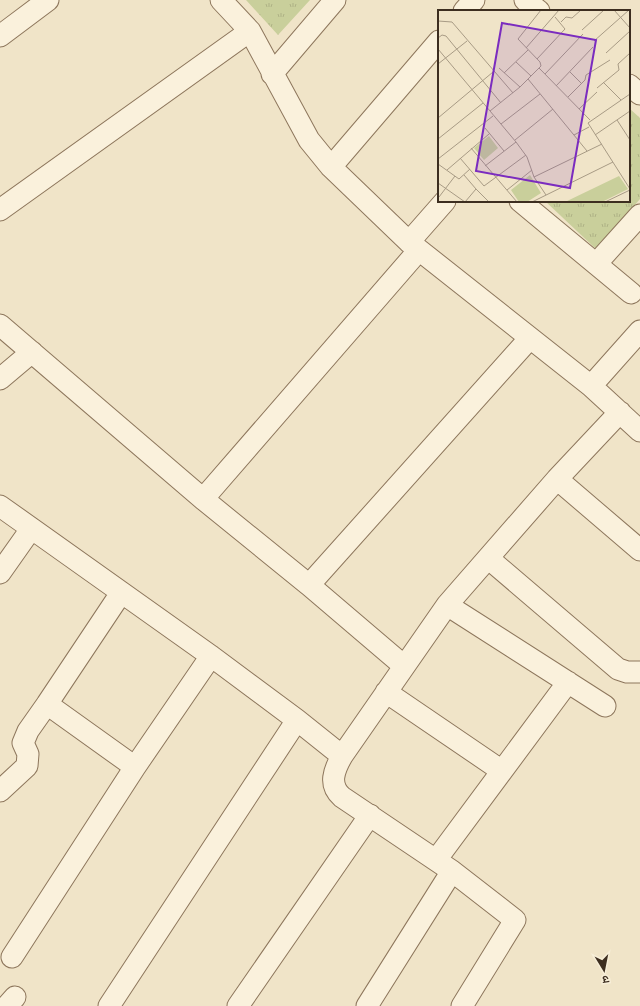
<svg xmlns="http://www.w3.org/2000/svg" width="640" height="1006" viewBox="0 0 640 1006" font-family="Bitter,'Noto Sans Devanagari',serif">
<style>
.grass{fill:url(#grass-tufts)}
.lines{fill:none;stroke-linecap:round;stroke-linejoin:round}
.minor-casing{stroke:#8d765c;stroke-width:23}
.minor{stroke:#faf1dc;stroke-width:21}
.inset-road{fill:none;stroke:#a89b85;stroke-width:1}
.view{fill:#7b2cbf;fill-opacity:0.15;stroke:#7b2cbf;stroke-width:2}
.inset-edge{fill:none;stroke:#3d2e20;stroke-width:2}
</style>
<defs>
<pattern id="grass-tufts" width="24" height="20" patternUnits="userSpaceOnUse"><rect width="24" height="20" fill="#c9cf9b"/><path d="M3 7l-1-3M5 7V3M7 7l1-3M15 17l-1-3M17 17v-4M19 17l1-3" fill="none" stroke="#aeb285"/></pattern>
</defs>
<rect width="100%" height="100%" fill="#f0e4c8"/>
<path class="grass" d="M246,0H310L278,35Z
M629,108L640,118V199L596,249L545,201H629Z"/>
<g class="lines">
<defs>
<path id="minor" d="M221,0L250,31L309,140L331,167L409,242L591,386L640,431
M525,0L539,11
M464,11L474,0
M0,36L48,0
M272,74L335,0
M629,85L640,94
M331,167L439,41
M520,201L631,293
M0,210L250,31
M409,242L445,201
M596,264L640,215
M0,325L203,499L309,585L404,666
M0,379L32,352
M591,386L640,331
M557,479L640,550
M203,499L419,250
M0,506L211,656L297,720L342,756
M488,558L618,669L627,672H640
M0,573L31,529
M309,585L530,338
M447,605L605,706
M386,692L502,771
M47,704L135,767
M0,791L27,766L28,754L23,743L28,731L47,704L121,593
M436,860L568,682
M12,957L135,767L211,656
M7,1006L15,997
M109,1006L297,720
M238,1006L370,815
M367,1006L452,871
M462,1006L515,920L452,871L342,797C328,785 334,770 342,756L447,605L557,479L620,412"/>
</defs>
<use href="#minor" class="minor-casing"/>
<use href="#minor" class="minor"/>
</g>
<g transform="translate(438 10)">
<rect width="192" height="192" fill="#f0e4c8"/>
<path d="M51,126L60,138L46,150L36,138ZM92,165L103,183L89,192H81L73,180ZM181,166L190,179L164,192H127Z" fill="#c9cf9b"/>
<path class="inset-road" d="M176,0L192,18M0,11L14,12L75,83M123,12L128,7L134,8L143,0M144,20L166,0M0,28L4,25L8,26L63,93M156,31L191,0M88,38L121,0M0,39L78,132L89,147L96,167L108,185M168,43L192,21M99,49L127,19L117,7M78,52L93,66M0,54L29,31M61,58L82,77M101,58L152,110M132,62L143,73M66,63L90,40M107,64L145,24M90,69L149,141M165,72L183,90M118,76L155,37M159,78L181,60L180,54L192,43M192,84L150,113L192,179M130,87L147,70L148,65L172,50M141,99L159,82M52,101L82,77L103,56L102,52L80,29L103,0M0,108L55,62M179,110L192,130M63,114L102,84M47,118L66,141M136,125L151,117M157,125L192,101M0,129L45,93M77,130L115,99M33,138L79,192M22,148L46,176L88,145M0,149L55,106M0,154L21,169L32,159M47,156L78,132M9,160L51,124M26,165L38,179M96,167L164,134M0,173L27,192L38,179L51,192M69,180L94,160M1,187L17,166M94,192L175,152M167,192L192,180"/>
<path class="view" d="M64,13L158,30L132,178L38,161Z"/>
<rect width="192" height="192" class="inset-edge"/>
</g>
<g transform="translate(604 970) rotate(170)" stroke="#f7eed8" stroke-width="3" paint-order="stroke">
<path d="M0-3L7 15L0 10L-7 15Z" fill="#3d2e20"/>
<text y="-6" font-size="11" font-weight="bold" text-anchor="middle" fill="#3d2e20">उ</text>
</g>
</svg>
